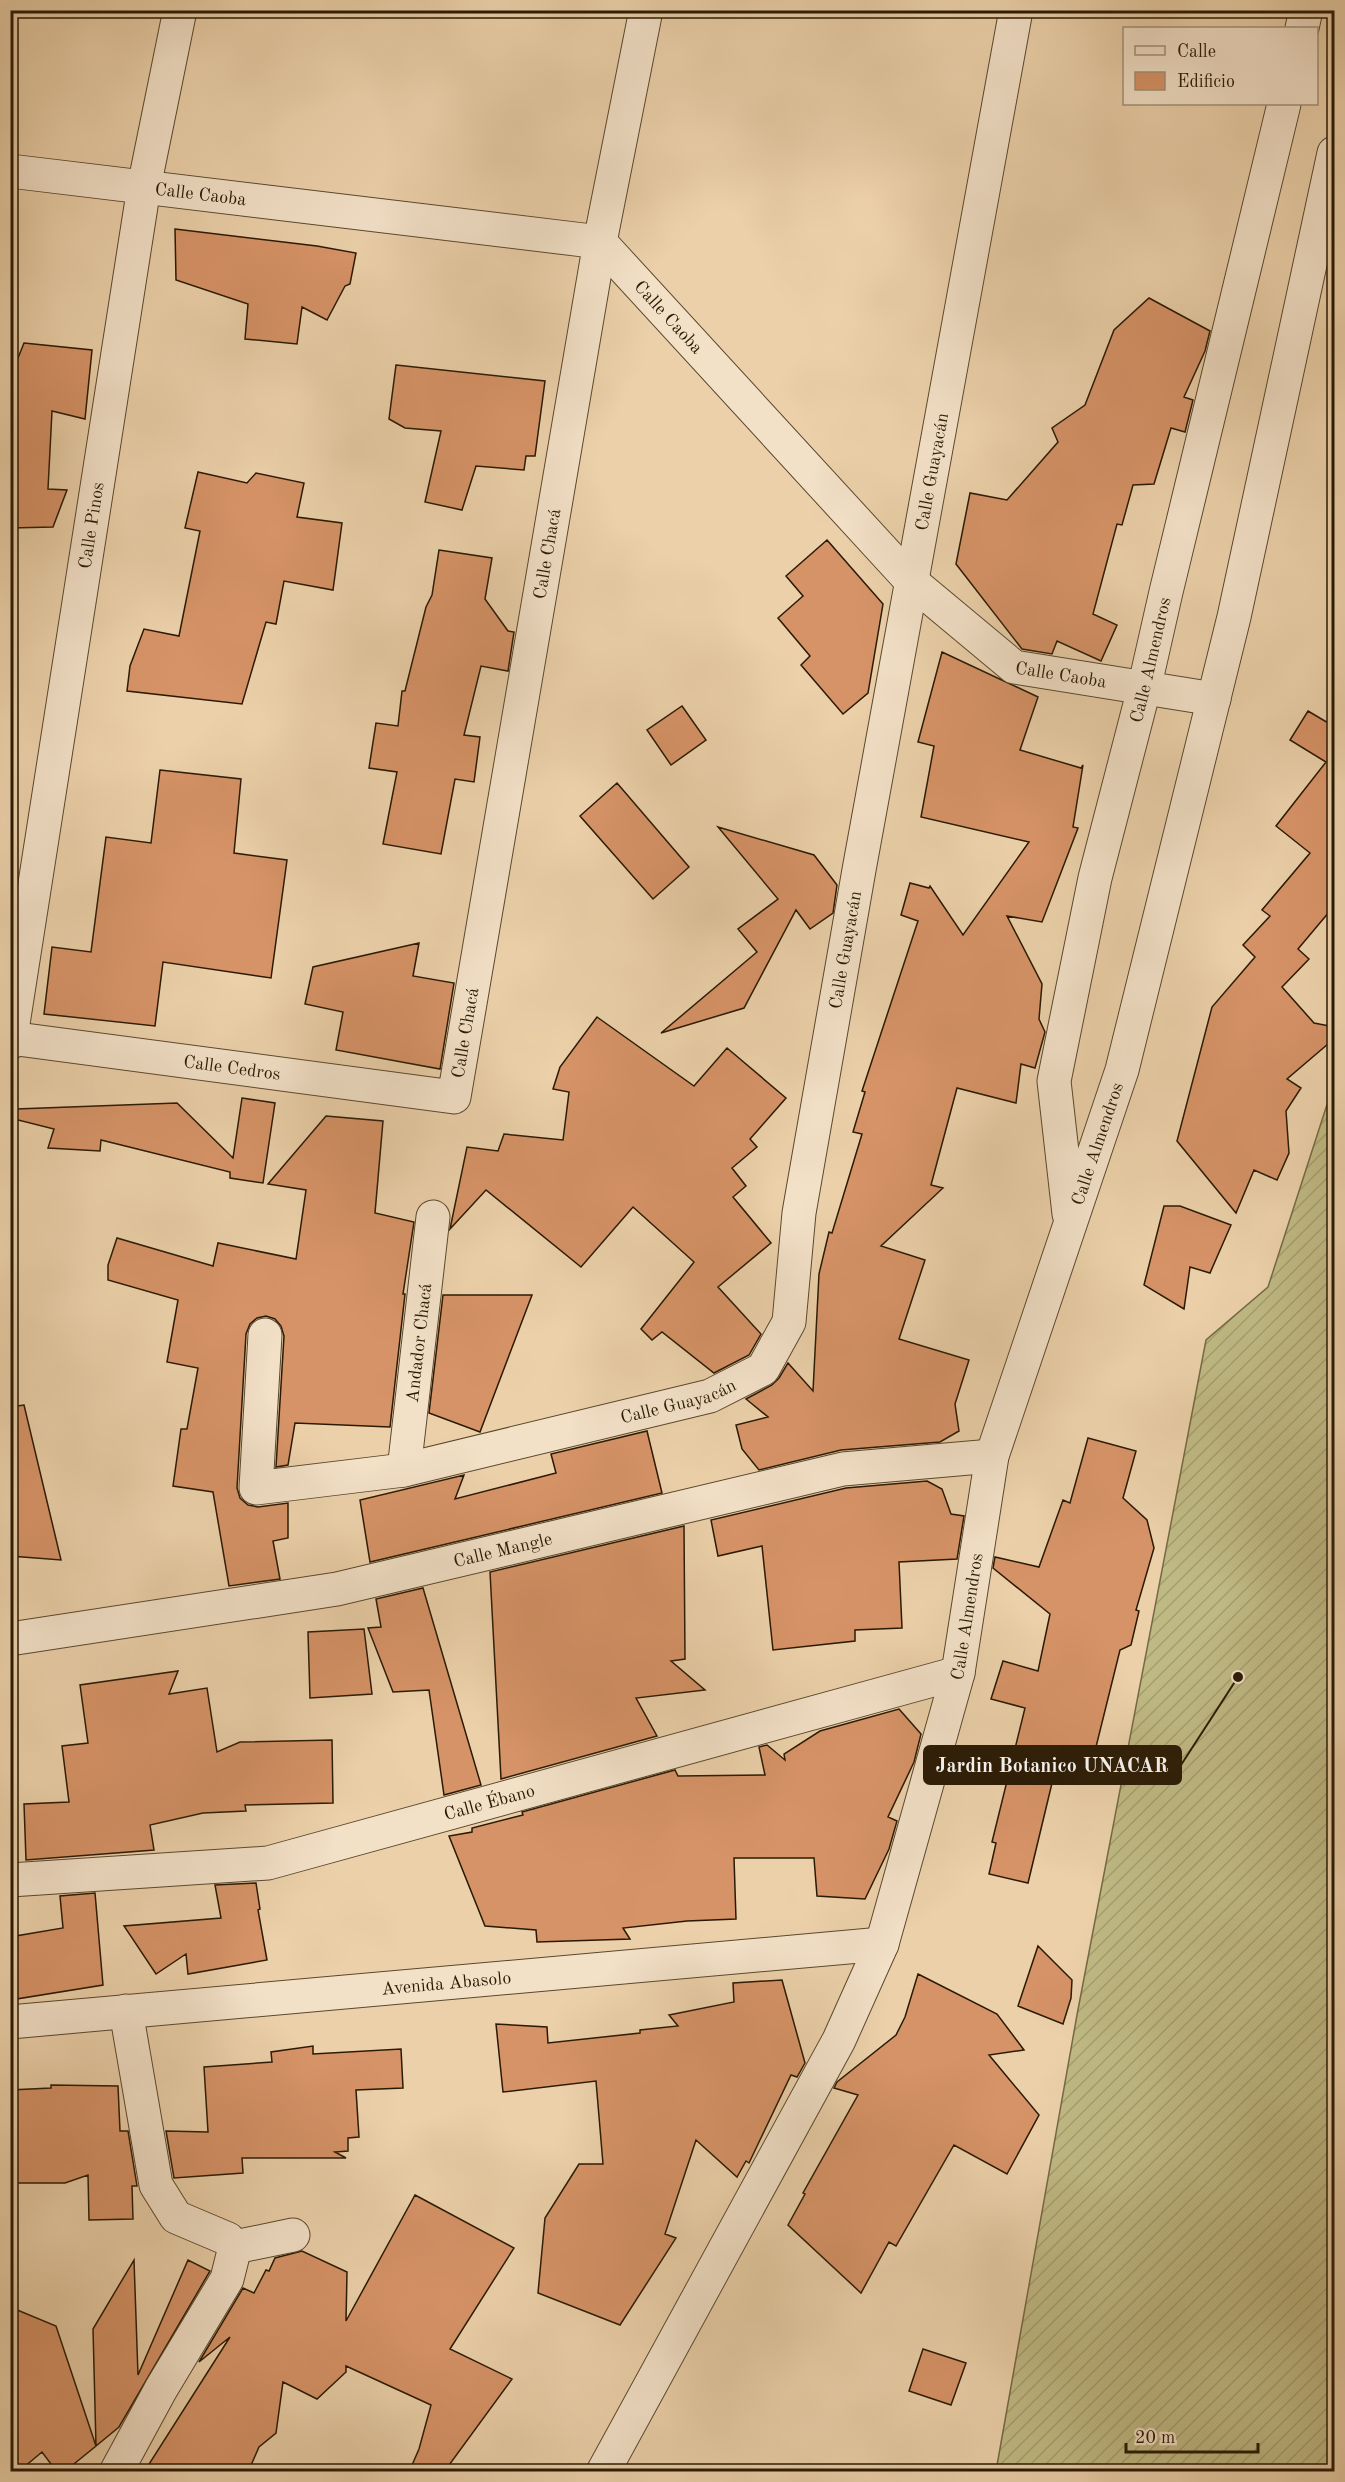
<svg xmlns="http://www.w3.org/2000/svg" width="1345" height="2482" viewBox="0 0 1345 2482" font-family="'Old Standard TT',serif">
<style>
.garden{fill:url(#garden-furrows);stroke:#746a44;stroke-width:1.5}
.building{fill:#d69367;stroke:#2a1a05;stroke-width:1.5}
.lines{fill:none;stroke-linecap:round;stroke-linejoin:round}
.minor-casing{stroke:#5a482e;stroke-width:35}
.minor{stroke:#f2e0c7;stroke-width:33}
.labels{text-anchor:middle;stroke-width:6;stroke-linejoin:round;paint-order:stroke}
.street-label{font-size:18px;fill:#2a1a05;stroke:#f2e0c7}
.leader{fill:none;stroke:#2a1a05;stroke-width:2}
.callout-dot{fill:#2a1a05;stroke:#f2e0c7;stroke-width:2}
.callout{fill:#2a1a05;stroke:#2a1a05;stroke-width:2}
.callout-label{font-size:20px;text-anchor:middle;font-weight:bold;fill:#fff}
</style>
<defs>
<pattern id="garden-furrows" width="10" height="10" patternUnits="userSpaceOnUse" patternTransform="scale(1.5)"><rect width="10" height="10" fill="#bfb983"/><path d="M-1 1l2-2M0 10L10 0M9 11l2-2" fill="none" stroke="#a49e70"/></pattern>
</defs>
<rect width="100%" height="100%" fill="#ebd0a9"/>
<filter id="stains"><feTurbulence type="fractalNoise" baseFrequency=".00333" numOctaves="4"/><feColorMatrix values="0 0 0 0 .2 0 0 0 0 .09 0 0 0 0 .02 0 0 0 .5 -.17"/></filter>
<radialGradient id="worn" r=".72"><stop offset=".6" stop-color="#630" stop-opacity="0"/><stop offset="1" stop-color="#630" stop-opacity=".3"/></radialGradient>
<path class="garden" d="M1334,1083V2471H996L1077,2015L1206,1340L1268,1287Z"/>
<path class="building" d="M175,229L317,246L356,253L350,284L345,286L327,320L302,307L297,344L245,339L248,304L176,280Z
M1149,298L1210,331L1205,351L1184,397L1193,400L1185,432L1171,428L1154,484L1133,485L1122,525L1117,524L1093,614L1117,625L1101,661L1057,641L1052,654L1022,649L956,564L970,493L1007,500L1058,442L1052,428L1085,405L1114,330Z
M24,343L92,350L85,419L52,411L48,489L67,490L53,527L10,528V378Z
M396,365L545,381L535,456H526L524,470L476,466L462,510L425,502L441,431L405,428L389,419Z
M198,472L247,483L256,473L304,483L297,517L342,523L333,590L284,581L276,624L266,622L242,704L127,691L130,666L144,629L179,636L200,531L185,528Z
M827,540L883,604L868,693L843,714L801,665L810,656L778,618L803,596L786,576Z
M439,550L492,558L485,599L508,631L514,632L508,671L481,666L464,735L480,737L474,782L455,779L441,854L383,844L397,772L369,768L376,723L398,726L402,691H405L426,607L432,595Z
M942,652L1038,697L1020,750L1081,768L1083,765L1073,827L1078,828L1042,922L1007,916L1042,984L1039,1019L1045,1032L1035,1068L1021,1064L1016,1103L957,1088L931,1185L943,1188L881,1246L925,1260L899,1339L969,1360L955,1404L959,1431L940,1442L841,1450L759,1470L742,1449L736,1425L768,1417L746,1399L772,1385L779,1378L788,1363L813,1391L819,1274L829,1232L832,1233L862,1134L853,1132L865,1092L862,1091L918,921L901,915L910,883L929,888L930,886L963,935L1029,842L921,817L934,746L918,742Z
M682,706L706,740L671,765L647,730Z
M1308,711L1335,727V905L1298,949L1309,959L1282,987L1314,1023L1335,1027V1038L1287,1079L1301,1088L1286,1111L1289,1153L1277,1180L1254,1170L1236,1213L1177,1141L1212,1007L1255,957L1243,945L1270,916L1262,910L1310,853L1276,826L1326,762L1290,740Z
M160,770L241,779L234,853L287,860L271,978L163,962L155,1026L44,1014L52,947L91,952L106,837L151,843Z
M617,783L689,867L653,899L580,816Z
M718,827L814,855L837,885L833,913L810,929L796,910L744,1008L661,1033L757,952L738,929L778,899Z
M419,943L413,976L454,983L440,1069L336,1050L343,1012L305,1004L313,967Z
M597,1017L694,1086L727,1048L786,1098L750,1139L757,1147L732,1168L746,1186L733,1197L771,1243L718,1287L761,1334L749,1355L714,1373L662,1332L652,1340L641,1329L694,1262L633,1207L581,1267L486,1190L450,1229L467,1147L498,1151L504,1134L563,1140L569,1092L553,1089L560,1067Z
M242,1098L275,1103L263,1183L230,1178V1172L101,1140L100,1151L48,1148L54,1129L14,1119L16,1109L177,1103L233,1158Z
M326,1116L383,1121L375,1213L414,1222L403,1294H405L390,1427L295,1423L288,1465L276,1467L284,1336L281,1326L275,1319L266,1316L257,1318L250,1324L246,1334L237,1488L240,1498L248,1505L258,1507L288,1503V1538L273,1541L280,1579L229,1586L213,1492L173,1486L181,1429H187L198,1368L167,1362L178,1300L108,1280V1265L117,1238L213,1266L218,1243L296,1259L306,1190L268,1184Z
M1164,1206H1180L1231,1225L1210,1273L1190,1267L1184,1309L1144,1285Z
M443,1295H532L480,1432L429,1413Z
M24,1405L61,1560L10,1556V1407Z
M647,1431L662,1493L370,1562L360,1500L464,1475L455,1499L556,1473L551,1454Z
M1088,1438L1136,1451L1123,1498L1147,1520L1154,1548L1136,1610L1139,1611L1131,1645L1120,1650L1093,1759L1073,1754L1068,1782L1053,1779L1028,1883L989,1874L996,1843L992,1842L1025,1708L991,1699L1003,1661L1038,1671L1050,1614L993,1568L995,1557L1039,1567L1063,1500L1070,1503Z
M927,1481L942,1489L951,1514L964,1516L957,1559L899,1562L902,1628L855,1630V1641L773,1650L762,1546L718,1556L711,1520L846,1488Z
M684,1526L685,1659L671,1661L705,1690L636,1698L657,1736L501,1779L490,1572Z
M423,1588L481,1785L444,1795L429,1690L393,1692L368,1628L381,1627L376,1599Z
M364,1629L372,1694L310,1698L308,1632Z
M178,1671L169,1694L207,1688L217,1752L240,1742L332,1740L333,1803L245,1805L246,1811L203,1813L150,1825L154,1850L26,1860L24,1804L69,1802L62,1746L88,1743L80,1685Z
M899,1709L921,1734L914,1762L888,1817L897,1821L889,1849L865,1899L817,1896L814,1858H734L736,1919L687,1921L623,1928L630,1939L537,1942L536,1930L485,1926L449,1836L472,1832V1828L523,1815L522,1812L675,1770L678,1776L765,1775L759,1747L767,1745L785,1760L784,1754L820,1731Z
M256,1883L260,1909L258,1910L267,1960L188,1974L186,1954L156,1974L124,1926L221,1918L215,1885Z
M95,1893L103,1985L10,2000V1937L63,1928L60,1896Z
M1038,1946L1072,1980L1071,1998L1063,2024L1018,2006Z
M918,1974L997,2014L1024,2050L989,2055L1039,2115L1007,2174L954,2145L896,2246L889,2242L861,2293L788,2225L805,2194L803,2193L858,2095L834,2088L837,2082L896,2035L905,2017Z
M782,1980L805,2063L797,2077L791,2075L749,2163L746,2161L737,2177L696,2140L665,2234L676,2238L620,2325L538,2293L545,2218L579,2164H603L596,2081L503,2092L496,2024L547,2027L548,2043L640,2033V2030L678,2026L669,2015L734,2002L733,1983Z
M313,2046V2054L401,2049L403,2088L356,2090L359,2137L348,2138V2151L335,2152L346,2158H242L243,2173L174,2178L166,2131L208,2132L204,2067L272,2062L271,2052Z
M51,2085L118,2086L120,2131H128L137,2186H132L133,2219L89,2220L88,2175L65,2183H10V2090L51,2088Z
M415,2195L514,2248L450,2349L512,2379L444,2472H409L419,2449L431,2405L346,2366V2372L317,2399L283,2382L276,2433L259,2447L248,2472H144L230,2337L199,2362L243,2288L254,2293L266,2270L269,2271L275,2258L302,2251L347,2272L346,2321Z
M134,2260L138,2375L188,2260L210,2271L119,2427L96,2446L93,2329Z
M10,2307L56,2326L96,2446L64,2472H57L42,2452L18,2472H10Z
M923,2349L966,2363L951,2405L909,2391Z"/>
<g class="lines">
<defs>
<g id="minor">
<path d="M1302,28L1306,10"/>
<path id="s1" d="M10,171L600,242L912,582L1014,667L1214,699"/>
<path id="s2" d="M10,1038L454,1097L600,242L646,10"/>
<path id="s3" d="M10,1043L144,187L180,10"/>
<path id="s4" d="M1069,1214L1054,1081L1095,878L1144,689L1166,592L1284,104"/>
<path id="s5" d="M265,1335L256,1488L404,1470L710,1396L763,1369L789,1322L799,1213L859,870L1016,10"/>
<path id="s6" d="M404,1470L433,1217"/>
<path id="s7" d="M10,1639L337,1589L843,1469L992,1456"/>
<path id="s8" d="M10,1880L268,1863L958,1673"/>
<path d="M126,2011L156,2185L176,2217L228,2239L235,2247"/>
<path id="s9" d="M10,2022L882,1944"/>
<path d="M235,2247L293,2235"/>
<path d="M116,2472L161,2389L227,2279L235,2247"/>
<path id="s10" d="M603,2472L839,2040L882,1944L958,1673L992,1456L1122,1070L1234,617L1334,153"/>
</g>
</defs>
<use href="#minor" class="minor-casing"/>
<use href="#minor" class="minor"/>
</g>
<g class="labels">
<g class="street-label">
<text dy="6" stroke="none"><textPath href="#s1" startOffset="192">Calle Caoba</textPath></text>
<text dy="6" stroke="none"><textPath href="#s1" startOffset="696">Calle Caoba</textPath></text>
<text dy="6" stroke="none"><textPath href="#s5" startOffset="1593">Calle Guayacán</textPath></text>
<text dy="6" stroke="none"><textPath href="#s3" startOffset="524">Calle Pinos</textPath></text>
<text dy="6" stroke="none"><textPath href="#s2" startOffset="999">Calle Chacá</textPath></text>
<text dy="6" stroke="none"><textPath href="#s4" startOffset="566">Calle Almendros</textPath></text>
<text dy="6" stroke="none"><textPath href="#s1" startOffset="1236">Calle Caoba</textPath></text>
<text dy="6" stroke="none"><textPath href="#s5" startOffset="1107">Calle Guayacán</textPath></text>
<text dy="6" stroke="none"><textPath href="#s2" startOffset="513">Calle Chacá</textPath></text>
<text dy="6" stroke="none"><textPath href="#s2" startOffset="224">Calle Cedros</textPath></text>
<text dy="6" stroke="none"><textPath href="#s10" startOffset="1428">Calle Almendros</textPath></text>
<text dy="6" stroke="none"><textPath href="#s6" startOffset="128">Andador Chacá</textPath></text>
<text dy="6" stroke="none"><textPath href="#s5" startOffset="585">Calle Guayacán</textPath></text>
<text dy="6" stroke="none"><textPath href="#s7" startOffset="501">Calle Mangle</textPath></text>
<text dy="6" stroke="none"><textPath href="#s10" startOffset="936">Calle Almendros</textPath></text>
<text dy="6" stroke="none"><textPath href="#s8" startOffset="488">Calle Ébano</textPath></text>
<text dy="6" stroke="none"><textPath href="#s9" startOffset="438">Avenida Abasolo</textPath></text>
</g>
</g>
<path class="leader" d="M1238 1677L1181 1765"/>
<circle class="callout-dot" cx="1238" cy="1677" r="6"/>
<rect class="callout" x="924" y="1746" width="257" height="38" rx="6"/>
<g class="callout-label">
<text x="1052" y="1772">Jardin Botanico UNACAR</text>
</g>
<rect width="1345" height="2482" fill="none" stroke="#ebd0a9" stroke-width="36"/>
<rect x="12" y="12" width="1321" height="2458" fill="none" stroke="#2a1a05" stroke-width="3"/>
<rect x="18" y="18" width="1309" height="2446" fill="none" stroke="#2a1a05" stroke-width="1.5"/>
<rect x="1123" y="27" width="195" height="78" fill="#f2e0c7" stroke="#a29179" stroke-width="1.5"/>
<rect x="1135" y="46" width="30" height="9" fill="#f2e0c7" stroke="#a29179" stroke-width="1.5"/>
<text x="1177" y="57" font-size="18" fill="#2a1a05">Calle</text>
<rect x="1135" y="72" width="30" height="18" fill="#d69367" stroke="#a29179" stroke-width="1.5"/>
<text x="1177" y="87" font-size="18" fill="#2a1a05">Edificio</text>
<path d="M1126 2443v9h132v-9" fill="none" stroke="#2a1a05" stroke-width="3"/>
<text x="1135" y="2443" font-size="18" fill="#2a1a05" stroke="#f2e0c7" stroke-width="4.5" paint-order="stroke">20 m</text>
<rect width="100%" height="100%" filter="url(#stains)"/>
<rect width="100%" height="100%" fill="url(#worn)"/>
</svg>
